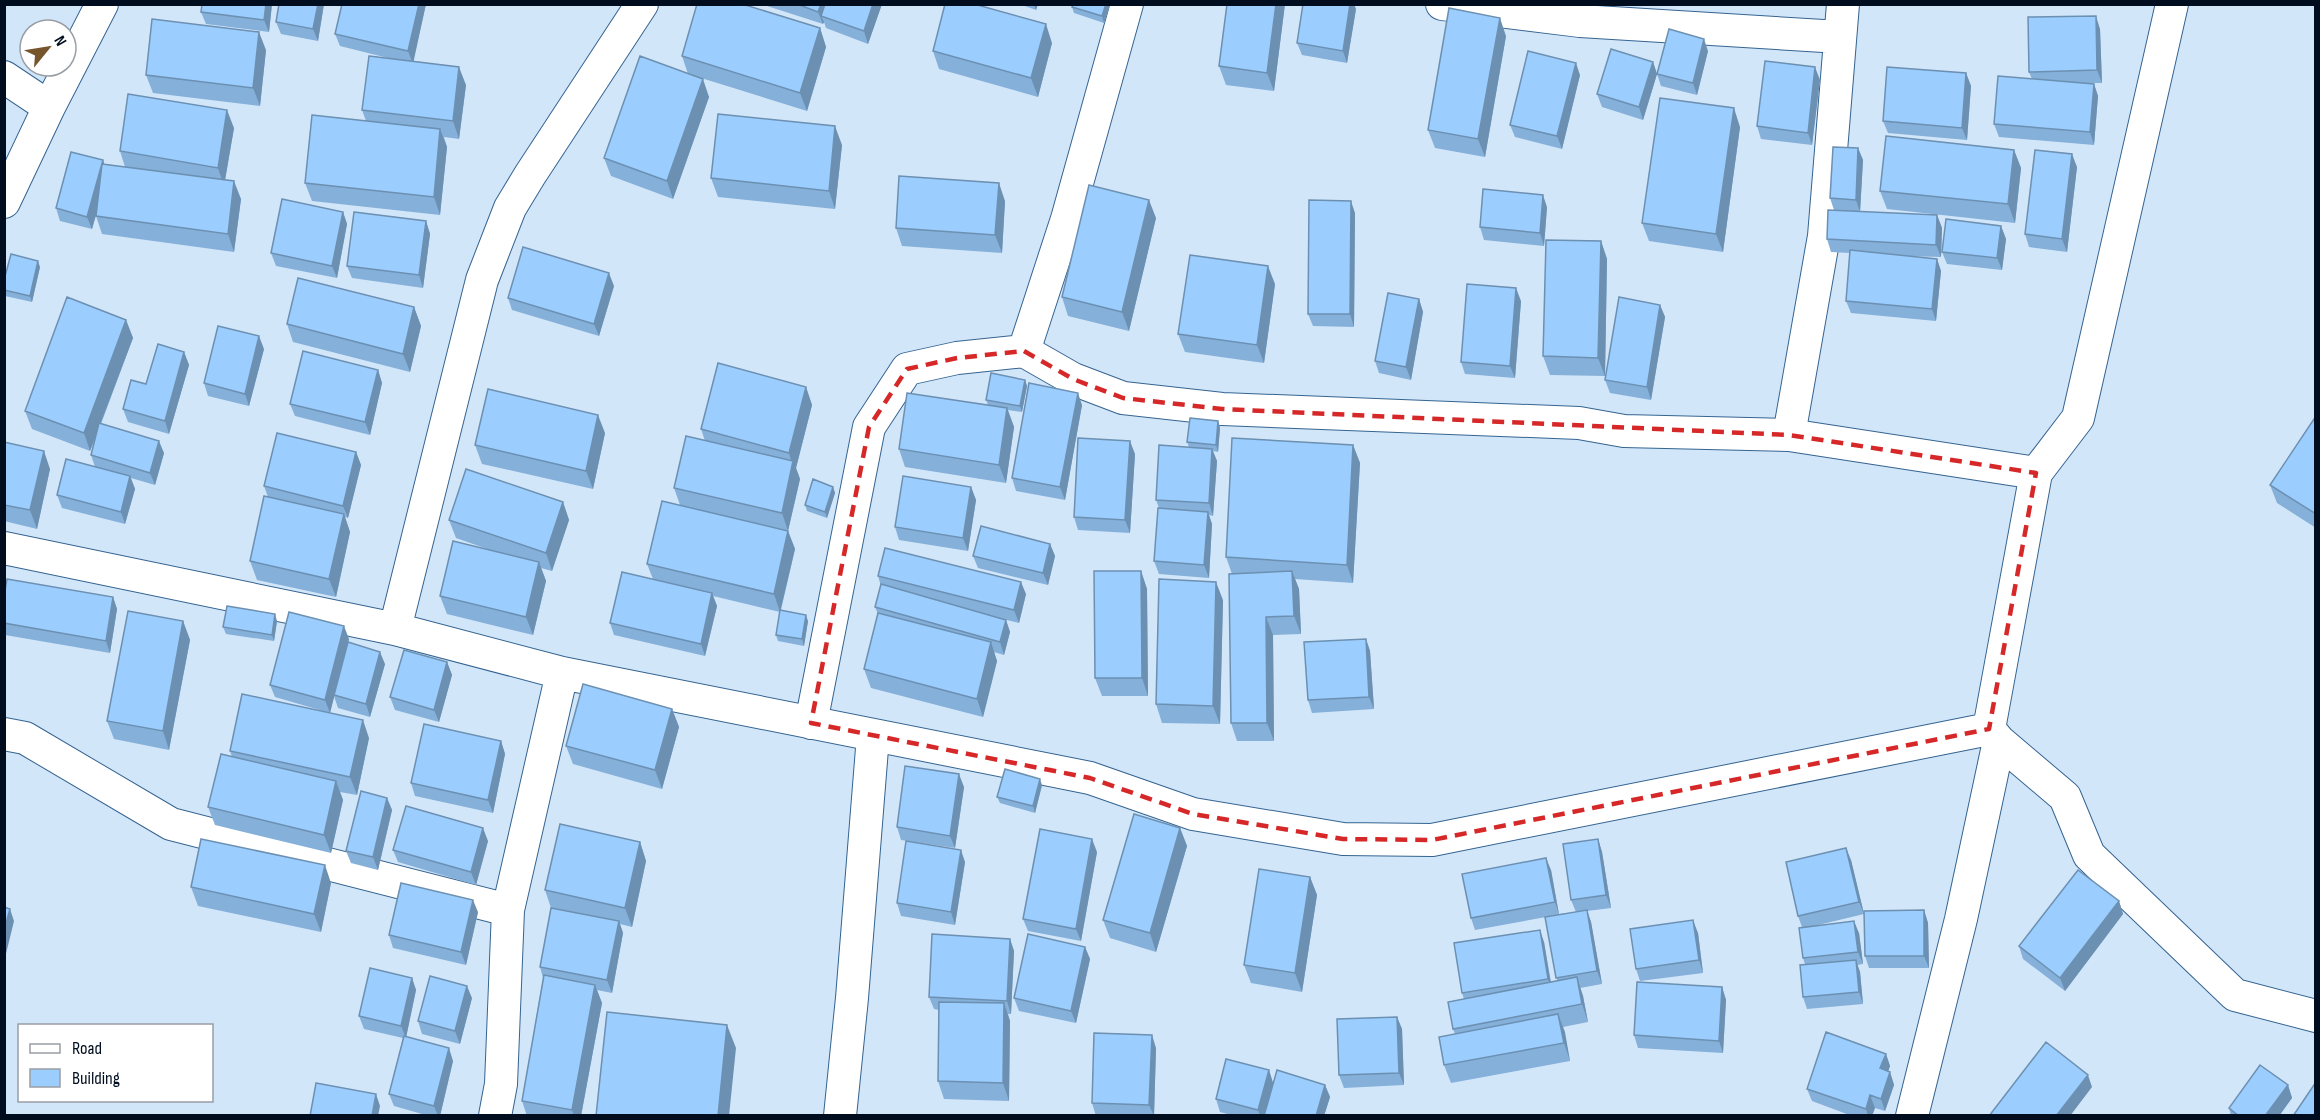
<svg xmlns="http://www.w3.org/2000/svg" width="2320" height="1120" viewBox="0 0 2320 1120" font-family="'Sofia Sans Condensed',sans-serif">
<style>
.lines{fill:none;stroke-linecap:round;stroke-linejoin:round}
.street-casing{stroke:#356490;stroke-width:34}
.street{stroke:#fff;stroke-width:32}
.wall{fill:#85b0da}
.shaded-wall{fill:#6c90b2}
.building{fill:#9bcdfe;stroke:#6c90b2;stroke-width:1.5}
.marked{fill:none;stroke:#d62828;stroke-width:4.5;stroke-dasharray:12 8;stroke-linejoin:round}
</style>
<rect width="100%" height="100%" fill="#d2e6fa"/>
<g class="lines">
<defs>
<path id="street" d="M1442,4L1580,21L1840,37
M4,77L49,107
M4,202L49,107L102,4
M1024,351L1067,219L1127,4
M1789,435L1824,236L1843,4
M4,548L395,629L562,673L1090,778L1193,814L1343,839L1432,840L1989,729
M395,629L482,280L510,208L530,175L642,4
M811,723L869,427L907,369L957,358L1024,351L1073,379L1123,398L1222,409L1579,423L1624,431L1789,435L2036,473
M4,734L25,738L171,824L508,910
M1999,741L2065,797L2089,855L2235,995L2316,1016
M495,1116L501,1084L508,910L562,673
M840,1116L852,998L873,736
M1912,1116L1961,919L1999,741L1989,729L2036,473L2078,418L2172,4"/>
</defs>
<use href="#street" class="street-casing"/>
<use href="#street" class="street"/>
</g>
<path class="wall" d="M272,4L269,32L206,24L201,12Z
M279,4H324L318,41L281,34L276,22Z
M342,4H426L413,61L466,85L459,139L444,137L447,147L440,215L312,201L305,183L366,121L362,110L392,59L340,46L335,34Z
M766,4H882L868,44L826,28L824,22L823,24L767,6Z
M1019,4H1038L1036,10Z
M1073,4H1110L1104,23L1074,13L1072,7Z
M1227,4H1285L1274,91L1226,85L1219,66Z
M1356,9L1347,63L1302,55L1297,43Z
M820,28L826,47L807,111L698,77L709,97L673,199L611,176L604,158L688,74L682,56Z
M2100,29L2102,83H2086L2094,84L2098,96L2094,145L1999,137L1994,124L2032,79L2029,72Z
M1506,36L1485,157L1435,148L1428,130Z
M1052,43L1038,97L939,69L933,51Z
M266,50L260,106L153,93L146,75Z
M1708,51L1697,95L1661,86L1657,74Z
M1653,62L1657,74L1643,120L1602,107L1597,94Z
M1966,73L1971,86L1967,140L1888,133L1883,121Z
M1580,75L1562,149L1515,137L1510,125Z
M1820,80L1812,145L1761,139L1757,126Z
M1740,127L1723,252L1649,241L1642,223Z
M234,128L225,180L241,199L234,252L102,234L96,216L92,229L60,221L56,208L103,160L104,164L125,167L120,151Z
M842,145L835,209L718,197L711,178Z
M1858,148L1863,160L1860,212L1937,215L1942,228L1941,257L1905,256L1937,259L1941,271L1936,321L1851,313L1846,301L1850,253L1831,252L1827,239L1834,210L1830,198Z
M2014,150L2021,168L2015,223L1887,209L1880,191Z
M2077,167L2067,252L2029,247L2025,234Z
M1005,201L1002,253L902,246L896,228Z
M1547,207L1544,246L1484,240L1480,227Z
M343,212L347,224L337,278L276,266L271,253Z
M1355,213L1354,327L1313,326L1308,314Z
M1156,218L1129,331L1068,316L1062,297Z
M426,221L430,234L423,288L352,278L347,266Z
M2001,226L2006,239L2002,270L1947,264L1942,252Z
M1601,241L1607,259L1605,376L1550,375L1543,356Z
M40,267L32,302L5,296L4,280Z
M1275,284L1264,363L1185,352L1178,334Z
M614,286L599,336L512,310L508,298Z
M1419,299L1423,312L1411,380L1379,373L1375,361Z
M1521,301L1515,378L1465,374L1461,362Z
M1660,305L1665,317L1651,400L1610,393L1605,380Z
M414,307L421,326L410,372L293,342L287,324Z
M126,320L133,338L101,424L164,453L155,485L131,478L135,489L125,524L62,508L57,495L95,467L91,455L96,437L90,451L32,429L25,411Z
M264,349L249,406L208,396L204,383Z
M184,352L189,365L169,434L128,422L123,409L146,384Z
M378,370L382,383L370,435L295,416L290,404Z
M1025,380L1027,386L1022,412L1008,410L1014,427L1006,483L905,467L899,449L988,405L986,400Z
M806,387L812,405L796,468L800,479L788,531L795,549L781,610L808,621L804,646L778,641L776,635L780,612L713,596L717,606L705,656L614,635L610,623L653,579L647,564L680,505L674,488L705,441L701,429Z
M1082,405L1065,500L1016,491L1012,478Z
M2316,416V528L2277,503L2270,485Z
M1218,421L1220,428L1218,452L1213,451L1217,461L1213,516L1209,515L1212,524L1209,578L1159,574L1154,561L1159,508L1156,500L1189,447L1187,442Z
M605,433L593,489L482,464L475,445Z
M4,442L50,469L37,529L4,521Z
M1353,445L1360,463L1353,583L1295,579L1299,589L1301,634L1273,635L1274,741H1237L1231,723L1232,574L1226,557Z
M356,452L361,465L348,518L345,517L350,532L336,597L257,580L250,561L268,497L264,486Z
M1135,454L1130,533L1078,530L1074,517Z
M833,487L835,493L827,518L807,511L805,505Z
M971,487L976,500L968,551L899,540L895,527Z
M563,502L569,520L552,571L541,568L546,581L533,635L447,614L440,596L490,550L456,538L449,520Z
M1050,544L1055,556L1048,585L978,568L973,556Z
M1141,571L1147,589L1148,696H1102L1095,678Z
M878,576L1026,594L1019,623L1003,619L1006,620L1010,632L1004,655L994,652L997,661L983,717L871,688L864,669L878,614L875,607L881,586Z
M4,597H113L117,609L110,653L5,635Z
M1223,600L1220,724L1162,723L1156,704Z
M183,621L190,640L169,750L114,739L107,721Z
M277,621L274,641L226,634L223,627Z
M349,639L341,667L385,664L370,717L338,708L334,696L330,713L275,697L270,685Z
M1366,639L1370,651L1374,709L1312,713L1308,700Z
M447,662L452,675L439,722L395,710L390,697Z
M672,709L679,727L662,789L573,764L566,746Z
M369,738L357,795L340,792L343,800L331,853L215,825L208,807L232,757L230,751Z
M501,741L505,754L493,813L415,796L411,783Z
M1042,785L1035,813L1000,803L997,797Z
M964,787L955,848L901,840L897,827Z
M387,798L392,810L378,870L351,863L346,851Z
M1180,828L1187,846L1156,952L1110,938L1103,920Z
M1598,839L1602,852L1611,908L1587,911L1591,922L1602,984L1580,988L1583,996L1588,1022L1563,1027L1570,1061L1451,1083L1444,1065L1455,1034L1453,1029L1464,999L1462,993L1544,942L1551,982L1557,981L1546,917L1475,930L1471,918L1551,870L1559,914L1576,912L1571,900Z
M488,841L476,885L398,862L393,850Z
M640,842L646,861L632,927L620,924L623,933L612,993L597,990L602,1003L581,1116H527L522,1101L543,978L540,967L551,908L545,890Z
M1097,852L1081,941L1028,931L1023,919Z
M1851,860L1864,914L1814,926L1859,933L1863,964L1857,965L1860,972L1863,1004L1807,1009L1803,997L1805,964L1803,958L1802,927L1798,916Z
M965,862L955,925L901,916L897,903Z
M1310,877L1317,895L1302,992L1251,983L1244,965Z
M331,883L321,932L198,906L191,887Z
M2119,901L2123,914L2065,991L2023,959L2019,946Z
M1924,910L1928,923L1929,968H1869L1865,956Z
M478,912L466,965L393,948L389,935Z
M1698,933L1703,973L1640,981L1636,969Z
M1010,939L1014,951L1011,1014H1008L1010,1021L1009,1101L944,1099L938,1081L939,1010L934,1009L929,997Z
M1085,947L1090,959L1076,1023L1019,1011L1014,998Z
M412,978L416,990L406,1037L453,1061L440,1116H429L394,1106L389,1094L403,1038L364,1029L359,1016Z
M1722,987L1726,1000L1723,1053L1638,1048L1634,1035Z
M472,998L460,1044L422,1034L418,1021Z
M1397,1017L1402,1029L1404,1085L1344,1088L1339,1075Z
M1156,1048L1154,1116H1096L1092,1103Z
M1886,1054L1890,1066L1888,1071L1890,1072L1894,1085L1885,1111L1875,1108L1872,1116H1852L1812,1101L1807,1089Z
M1269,1070L1273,1083L1270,1094L1325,1085L1330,1097L1324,1116H1235L1220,1112L1216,1099Z
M2288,1085L2292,1098L2279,1116H2231L2229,1108Z"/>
<path class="shaded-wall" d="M266,4H272L269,32L264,20Z
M318,4H324L318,41L313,29Z
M419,4H426L413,64L408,51Z
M821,4H829L821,16L824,22L823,24L818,12Z
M873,4H882L868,44L864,31Z
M1034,4H1038L1036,10Z
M1106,4H1110L1104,23L1102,16Z
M1276,4H1285L1274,91L1267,73Z
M1350,4H1354L1356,9L1347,63L1343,51Z
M2096,16L2100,29L2102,83L2097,70Z
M1500,18L1506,36L1485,157L1478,139Z
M1046,24L1052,43L1038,97L1031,78Z
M820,28L826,47L807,111L800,93Z
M259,32L266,50L260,106L253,88Z
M1704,39L1708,51L1697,95L1693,83Z
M1653,62L1657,74L1643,120L1639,107Z
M1576,63L1580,75L1562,149L1557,136Z
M459,67L466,85L459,139L453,121Z
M1815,67L1820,80L1812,145L1808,133Z
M1966,73L1971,86L1967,140L1962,128Z
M703,79L709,97L673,199L667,181Z
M2094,84L2098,96L2094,145L2090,132Z
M1734,108L1740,127L1723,252L1716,234Z
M227,110L234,128L224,186L218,168Z
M835,126L842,145L835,209L829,191Z
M440,129L447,147L440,215L434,197Z
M1858,148L1863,160L1860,212L1856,200Z
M2014,150L2021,168L2015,223L2008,204Z
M2072,154L2077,167L2067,252L2062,239Z
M103,160L107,173L92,229L87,217Z
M234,181L241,199L234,252L228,234Z
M999,183L1005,201L1002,253L995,235Z
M1543,195L1547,207L1544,246L1540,233Z
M1149,200L1156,218L1129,331L1122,312Z
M1351,201L1355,213L1354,327L1350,314Z
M343,212L347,224L337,278L332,266Z
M1937,215L1942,228L1941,257L1936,245Z
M426,221L430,234L423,288L419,275Z
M2001,226L2006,239L2002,270L1997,258Z
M1601,241L1607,259L1605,376L1598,358Z
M1937,259L1941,271L1936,321L1932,309Z
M38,261L40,267L32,302L30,296Z
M1268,266L1275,284L1264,363L1257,345Z
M609,273L614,286L599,336L594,324Z
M1516,288L1521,301L1515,378L1510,366Z
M1419,299L1423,312L1411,380L1406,367Z
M1660,305L1665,317L1651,400L1647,387Z
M414,307L421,326L410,372L403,354Z
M126,320L133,338L90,451L84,433Z
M259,336L264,349L249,406L245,394Z
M184,352L189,365L169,434L165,421Z
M378,370L382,383L370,435L365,422Z
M1025,380L1027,386L1022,412L1020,406Z
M806,387L812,405L796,468L800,479L788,531L782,513L792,464L789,453Z
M1078,393L1082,405L1065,500L1060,487Z
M1007,408L1014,427L1006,483L999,465Z
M598,415L605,433L593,489L586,471Z
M1218,421L1220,428L1218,452L1216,445Z
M159,441L164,453L155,485L150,473Z
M1130,441L1135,454L1130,533L1125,520Z
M1353,445L1360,463L1353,583L1347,565Z
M1212,449L1217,461L1213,516L1209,503Z
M44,451L50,469L37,529L30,510Z
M356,452L361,465L348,518L343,506Z
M130,476L135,489L125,524L121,512Z
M833,487L835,493L827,518L825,512Z
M971,487L976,500L968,551L963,538Z
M563,502L569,520L552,571L546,553Z
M1208,512L1212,524L1209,578L1204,565Z
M344,514L350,532L336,597L329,579Z
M788,531L795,549L780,612L774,594Z
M1050,544L1055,556L1048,585L1043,573Z
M539,562L546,581L533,635L526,617Z
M1141,571L1147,589L1148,696L1142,678Z
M1292,571L1299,589L1301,634L1294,616Z
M1021,582L1026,594L1019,623L1014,610Z
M1216,582L1223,600L1220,724L1213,706Z
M712,593L717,606L705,656L701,644Z
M113,597L117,609L110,653L106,641Z
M275,614L277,621L274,641L272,635Z
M806,615L808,621L804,646L802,639Z
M1266,617L1273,635L1274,741L1267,723Z
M1006,620L1010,632L1004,655L1000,642Z
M183,621L190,640L169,750L163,731Z
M344,626L349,639L330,713L325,700Z
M1366,639L1370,651L1374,709L1369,697Z
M991,642L997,661L983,717L977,699Z
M380,652L385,664L370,717L366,704Z
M447,662L452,675L439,722L434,710Z
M672,709L679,727L662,789L655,770Z
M363,720L369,738L357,795L350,777Z
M501,741L505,754L493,813L488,800Z
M959,774L964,787L955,848L950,836Z
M1040,779L1042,785L1035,813L1033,806Z
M336,781L343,800L331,853L324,835Z
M387,798L392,810L378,870L373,857Z
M483,828L488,841L476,885L471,872Z
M1180,828L1187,846L1156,952L1150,933Z
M1092,839L1097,852L1081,941L1076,929Z
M1598,839L1602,852L1611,908L1606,895Z
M640,842L646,861L632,927L625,908Z
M1846,848L1851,860L1864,914L1859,902Z
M961,850L965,862L955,925L951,912Z
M1546,858L1551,870L1559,915L1555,902Z
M325,865L331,883L321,932L314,914Z
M1310,877L1317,895L1302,992L1295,973Z
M473,900L478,912L466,965L461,952Z
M2119,901L2123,914L2065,991L2060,978Z
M10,909L14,921L4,962V930Z
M1587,910L1591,922L1602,984L1597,971Z
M1924,910L1928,923L1929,968L1924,956Z
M1693,920L1698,933L1703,973L1699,960Z
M619,921L623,933L612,993L607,980Z
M1854,921L1859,933L1863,964L1858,952Z
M1540,930L1544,942L1552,991L1548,979Z
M1010,939L1014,951L1011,1014L1007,1001Z
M1085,947L1090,959L1076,1023L1071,1011Z
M1856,960L1860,972L1863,1004L1859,992Z
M1577,977L1583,996L1588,1022L1582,1004Z
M412,978L416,990L406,1038L401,1026Z
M595,985L602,1003L581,1116H574L572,1110Z
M467,986L472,998L460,1044L455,1031Z
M1722,987L1726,1000L1723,1053L1719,1041Z
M1004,1003L1010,1021L1009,1101L1003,1083Z
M1558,1014L1565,1032L1570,1061L1564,1043Z
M1397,1017L1402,1029L1404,1085L1399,1073Z
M727,1025L736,1048L729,1116H718Z
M1152,1035L1156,1048L1154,1116L1149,1105Z
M449,1048L453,1061L440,1116H438L434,1106Z
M1886,1054L1890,1066L1885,1081L1880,1068Z
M1269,1070L1273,1083L1265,1116H1260L1258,1110Z
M1890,1072L1894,1085L1885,1111L1881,1099Z
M2088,1075L2092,1087L2070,1116H2056Z
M1325,1085L1330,1097L1324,1116H1316Z
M2288,1085L2292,1098L2279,1116H2265Z
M376,1094L380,1106L378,1116H372Z
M1870,1095L1875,1108L1872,1116H1868L1866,1109Z"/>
<path class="building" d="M202,4H266L264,20L201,12Z
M279,4H318L313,29L276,22Z
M342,4H419L408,51L335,34Z
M697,4H742L820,28L800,93L682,56Z
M797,4H821L818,12Z
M825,4H873L864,31L821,16Z
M945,4H974L1046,24L1031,78L933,51Z
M1073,4H1106L1102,16L1072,7Z
M1227,4H1276L1267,73L1219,66Z
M1303,4H1350L1343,51L1297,43Z
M1449,8L1500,18L1478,139L1428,130Z
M2096,16L2097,70L2029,72L2028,17Z
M152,19L259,32L253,88L146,75Z
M1669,29L1704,39L1693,83L1657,74Z
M1611,49L1653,62L1639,107L1597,94Z
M1528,51L1576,63L1557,136L1510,125Z
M369,56L459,67L453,121L362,110Z
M640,56L703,79L667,181L604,158Z
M1765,61L1815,67L1808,133L1757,126Z
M1887,67L1966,73L1962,128L1883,121Z
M1998,76L2094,84L2090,132L1994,124Z
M128,94L227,110L218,168L120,151Z
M1660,98L1734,108L1716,234L1642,223Z
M718,114L835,126L829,191L711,178Z
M312,115L440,129L434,197L305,183Z
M1886,136L2014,150L2008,204L1880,191Z
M1833,147L1858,148L1856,200L1830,198Z
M2035,150L2072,154L2062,239L2025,234Z
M71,152L103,160L87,217L56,208Z
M102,164L234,181L228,234L96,216Z
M899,176L999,183L995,235L896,228Z
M1089,185L1149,200L1122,312L1062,297Z
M1483,189L1543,195L1540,233L1480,227Z
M282,199L343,212L332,266L271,253Z
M1309,200L1351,201L1350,314H1308Z
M1828,210L1937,215L1936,245L1827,239Z
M354,212L426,221L419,275L347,266Z
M1946,219L2001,226L1997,258L1942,252Z
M1546,240L1601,241L1598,358L1543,356Z
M523,247L609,273L594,324L508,298Z
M1850,250L1937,259L1932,309L1846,301Z
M11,254L38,261L30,296L4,290V280Z
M1190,255L1268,266L1257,345L1178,334Z
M298,278L414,307L403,354L287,324Z
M1467,284L1516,288L1510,366L1461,362Z
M1388,293L1419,299L1406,367L1375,361Z
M67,297L126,320L84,433L25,411Z
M1619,297L1660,305L1647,387L1605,380Z
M218,326L259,336L245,394L204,383Z
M158,344L184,352L165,421L123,409L131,380L146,384Z
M303,351L378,370L365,422L290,404Z
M718,363L806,387L789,453L701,429Z
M991,373L1025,380L1020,406L986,400Z
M1029,383L1078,393L1060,487L1012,478Z
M488,389L598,415L586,471L475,445Z
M907,393L1007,408L999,465L899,449Z
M2316,416V514L2270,485Z
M1190,418L1218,421L1216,445L1187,442Z
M99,423L159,441L150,473L91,455Z
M277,433L356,452L343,506L264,486Z
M686,436L793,461L782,513L674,488Z
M1078,438L1130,441L1125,520L1074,517Z
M1232,438L1353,445L1347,565L1226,557Z
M4,442L44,451L30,510L4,505Z
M1159,445L1212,449L1209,503L1156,500Z
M66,459L130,476L121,512L57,495Z
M466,469L563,502L546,553L449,520Z
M903,476L971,487L963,538L895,527Z
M813,479L833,487L825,512L805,505Z
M264,496L344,514L329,579L250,561Z
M662,501L788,531L774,594L647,564Z
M1158,508L1208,512L1204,565L1154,561Z
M981,526L1050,544L1043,573L973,556Z
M453,541L539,562L526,617L440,596Z
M885,548L1021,582L1014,610L878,576Z
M1094,571H1141L1142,678H1095Z
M1292,571L1294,616L1266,617L1267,723H1231L1229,574Z
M622,572L712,593L701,644L610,623Z
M7,579L113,597L106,641L4,623V597Z
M1159,579L1216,582L1213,706L1156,704Z
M881,584L1006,620L1000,642L875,607Z
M227,606L275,614L272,635L223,627Z
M780,610L806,615L802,639L776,635Z
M128,611L183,621L163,731L107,721Z
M289,612L344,626L325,700L270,685Z
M878,613L991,642L977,699L864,669Z
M1366,639L1369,697L1308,700L1304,642Z
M348,642L380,652L366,704L334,695Z
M404,650L447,662L434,710L390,697Z
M583,684L672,709L655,770L566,746Z
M242,694L363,720L350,777L230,751Z
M424,724L501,741L488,800L411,783Z
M221,754L336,781L324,835L208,807Z
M905,766L959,774L950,836L897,827Z
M1005,769L1040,779L1033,806L997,797Z
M361,791L387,798L373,857L346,851Z
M406,806L483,828L471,872L393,850Z
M1134,814L1180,828L1150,933L1103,920Z
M560,824L640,842L625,908L545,890Z
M1040,829L1092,839L1076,929L1023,919Z
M201,839L325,865L314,914L191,887Z
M1598,839L1606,895L1571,900L1563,844Z
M906,841L961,850L951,912L897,903Z
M1846,848L1859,902L1798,916L1786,862Z
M1546,858L1555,902L1471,918L1462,874Z
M1259,869L1310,877L1295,973L1244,965Z
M2078,870L2119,901L2060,978L2019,946Z
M401,883L473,900L461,952L389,935Z
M4,907L10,909L4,930Z
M551,908L619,921L607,980L540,967Z
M1587,910L1597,971L1556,978L1545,917Z
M1924,910V956H1865L1864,911Z
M1693,920L1699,960L1636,969L1630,929Z
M1854,921L1858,952L1803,958L1799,928Z
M1540,930L1548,979L1462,993L1454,943Z
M932,934L1010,939L1007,1001L929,997Z
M1028,934L1085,947L1071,1011L1014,998Z
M1856,960L1859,992L1803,997L1800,965Z
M370,968L412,978L401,1026L359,1016Z
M544,975L595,985L572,1110L522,1101Z
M430,976L467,986L455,1031L418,1021Z
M1577,977L1582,1004L1453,1029L1448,1002Z
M1637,982L1722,987L1719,1041L1634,1035Z
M939,1002L1004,1003L1003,1083L938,1081Z
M607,1012L727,1025L718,1116H596Z
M1558,1014L1564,1043L1444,1065L1439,1037Z
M1397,1017L1399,1073L1339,1075L1337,1019Z
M1826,1032L1886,1054L1880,1068L1890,1072L1881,1099L1870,1095L1866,1109L1807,1089Z
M1094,1033L1152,1035L1149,1105L1092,1103Z
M404,1036L449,1048L434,1106L389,1094Z
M2046,1042L2088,1075L2056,1116H1989Z
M1226,1059L1269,1070L1258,1110L1216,1099Z
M2260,1065L2288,1085L2265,1116H2239L2229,1108Z
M1277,1070L1325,1085L1316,1116H1264Z
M2316,1082V1116H2293Z
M316,1083L376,1094L372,1116H310Z"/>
<path class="marked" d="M1024,351L1073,379L1123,398L1222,409L1789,435L2036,473L1989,729L1432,840L1343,839L1193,814L1090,778L811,723L869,427L907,369L957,358Z"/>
<rect width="2320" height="1120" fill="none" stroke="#000d1e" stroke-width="12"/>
<rect x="18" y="1024" width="195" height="78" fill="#ffffff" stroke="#999ea5" stroke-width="1.5"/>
<rect x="30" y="1044" width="30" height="9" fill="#ffffff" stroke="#999ea5" stroke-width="1.5"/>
<text x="72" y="1054" font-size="18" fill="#000d1e">Road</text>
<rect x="30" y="1069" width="30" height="18" fill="#9bcdfe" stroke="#999ea5" stroke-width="1.5"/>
<text x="72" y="1084" font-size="18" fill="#000d1e">Building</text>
<g transform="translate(48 48) rotate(60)"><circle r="28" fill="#ffffff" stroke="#999ea5" stroke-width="1.5"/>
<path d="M0-4.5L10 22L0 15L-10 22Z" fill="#76542c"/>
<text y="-9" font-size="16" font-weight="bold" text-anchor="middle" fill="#000d1e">N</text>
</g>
</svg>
